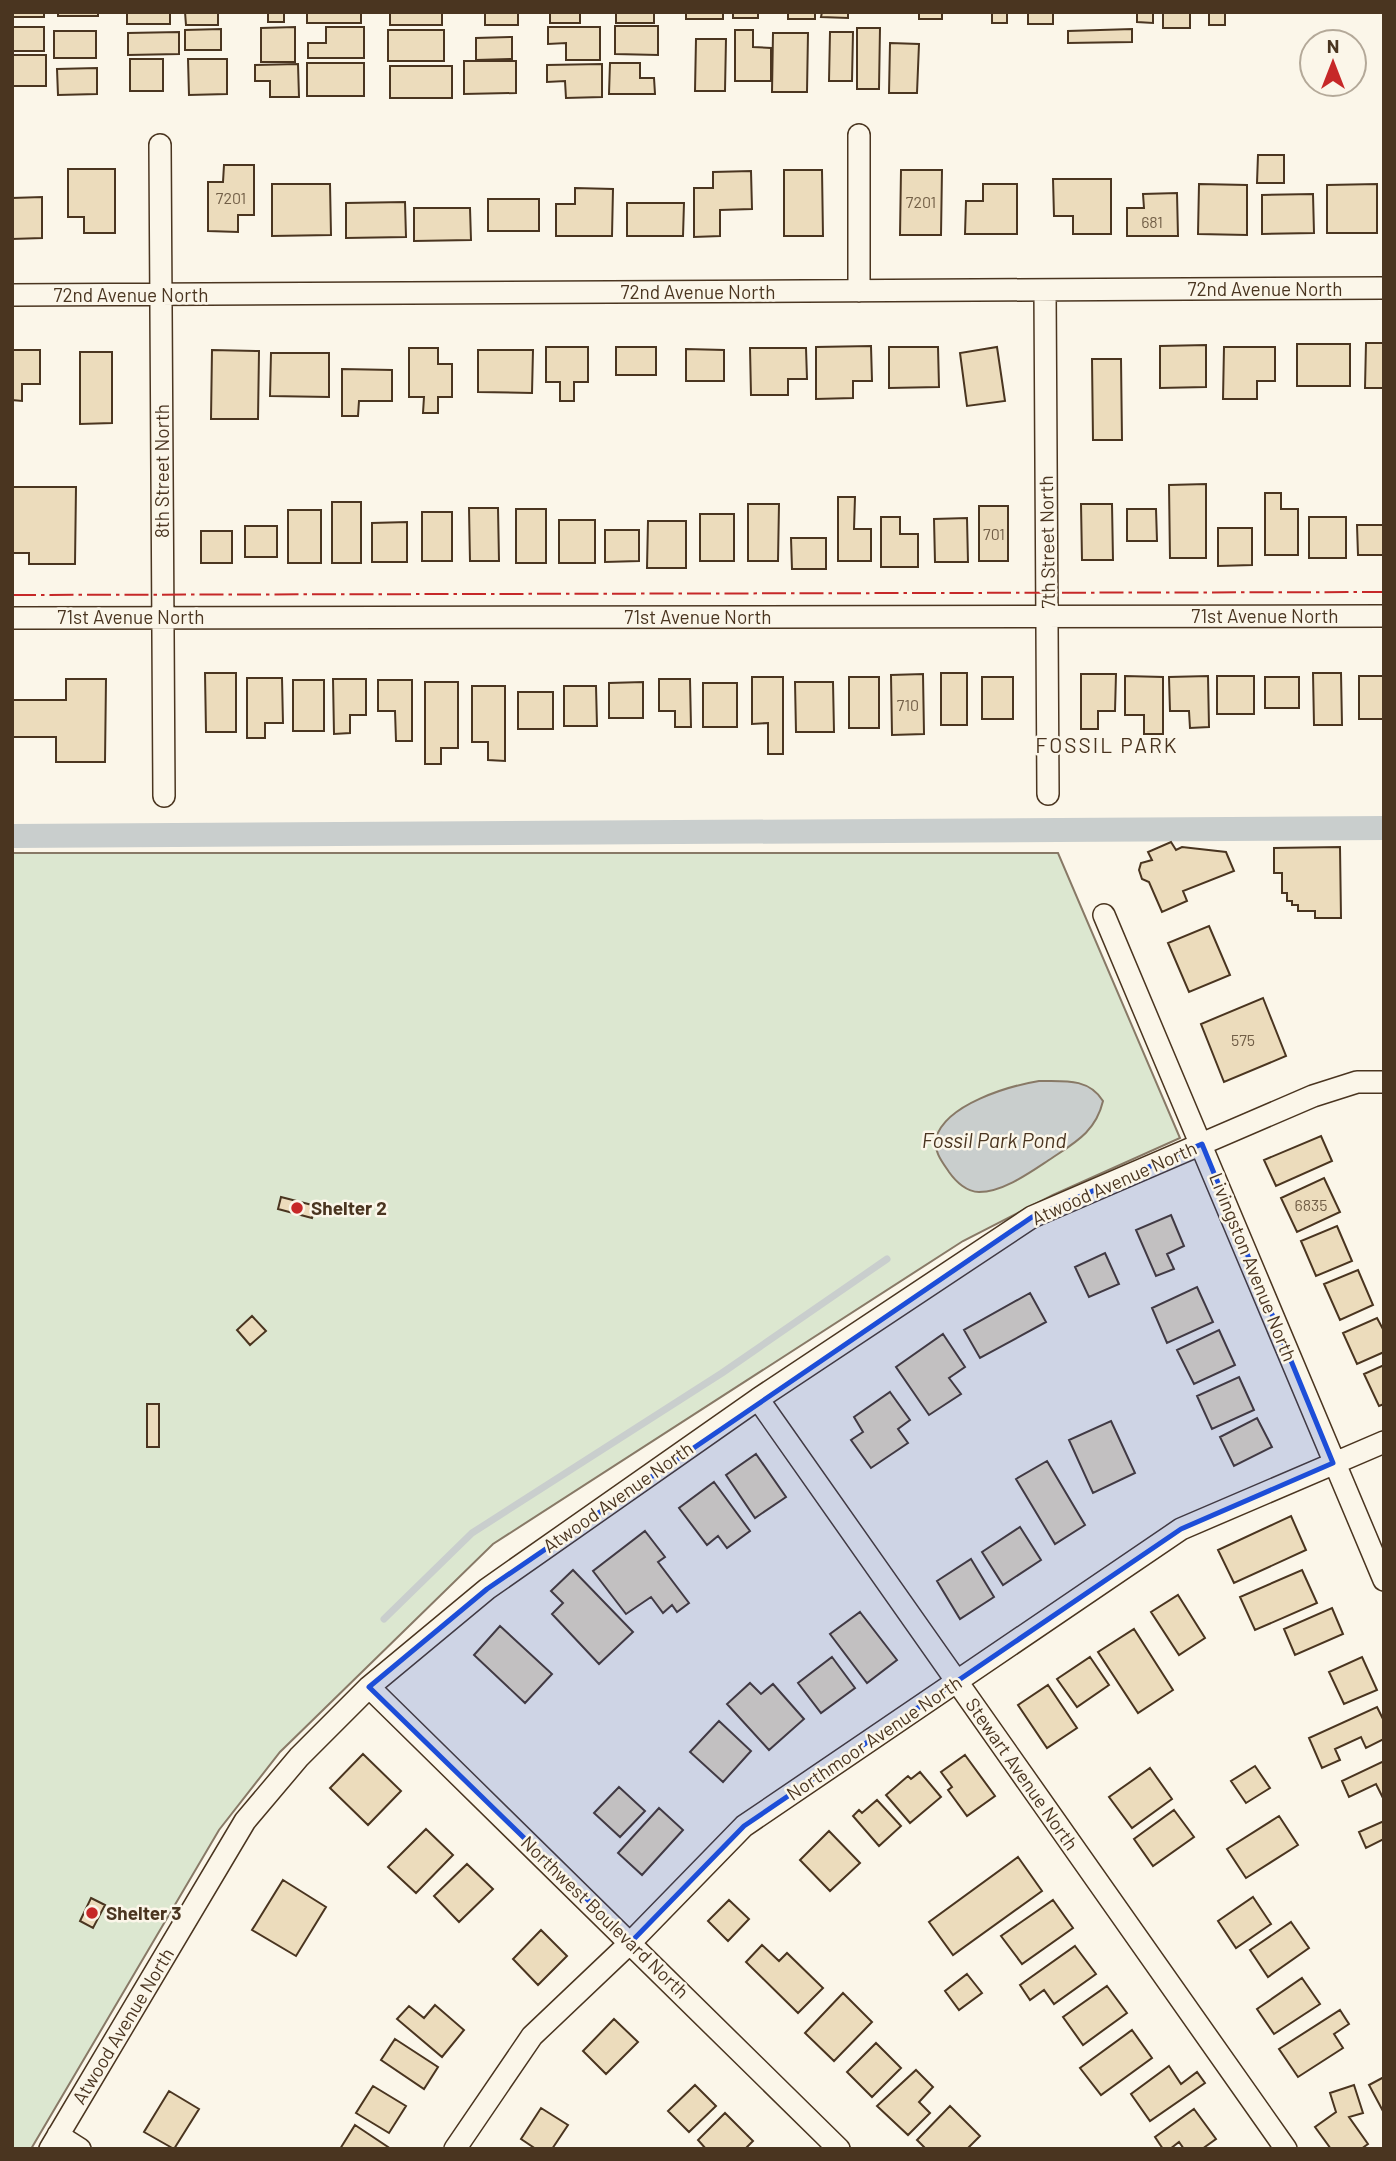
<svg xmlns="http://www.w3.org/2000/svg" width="1396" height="2161" viewBox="0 0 1396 2161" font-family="Barlow,sans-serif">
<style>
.green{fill:#dce7d0;stroke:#887966;stroke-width:2}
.water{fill:#c9cecd;stroke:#887966;stroke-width:2}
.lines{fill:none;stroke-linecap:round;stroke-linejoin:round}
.stream{stroke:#c9cecd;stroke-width:7}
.canal{stroke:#c9cecd;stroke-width:24}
.building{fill:#ecdcbc;stroke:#4a3520;stroke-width:2}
.street-casing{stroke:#4a3520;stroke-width:24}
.street{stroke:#fbf6e9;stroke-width:21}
.power{stroke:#c62828;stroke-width:2;stroke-dasharray:24 5 3.5 5;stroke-linecap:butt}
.marked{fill:#1d4ed8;fill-opacity:0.2;stroke:#1d4ed8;stroke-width:5;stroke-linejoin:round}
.poi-dot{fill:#c62828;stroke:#fbf6e9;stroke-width:2.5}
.labels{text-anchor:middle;stroke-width:5;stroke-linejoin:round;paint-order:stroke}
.number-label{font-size:16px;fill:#725f47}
.street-label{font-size:19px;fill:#4a3520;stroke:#fbf6e9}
.poi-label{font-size:19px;font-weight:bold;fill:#4a3520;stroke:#fbf6e9;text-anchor:start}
.neighbourhood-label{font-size:21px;letter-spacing:2px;fill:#4a3520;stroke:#fbf6e9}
.water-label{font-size:21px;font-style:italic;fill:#4a3520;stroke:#fbf6e9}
</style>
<rect width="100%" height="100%" fill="#fbf6e9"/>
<path class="green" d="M12,853H1058L1180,1138L1053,1195L963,1241L493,1544L280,1752L219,1830L31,2149H12Z"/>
<path class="water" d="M1039,1081C1064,1081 1089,1078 1103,1101C1096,1131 1076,1142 1052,1158C1032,1171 1004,1192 979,1192C967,1192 956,1182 949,1172C943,1163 933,1151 936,1138C946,1104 1009,1086 1039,1081Z"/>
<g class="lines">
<path class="stream" d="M384,1619L472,1533L722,1373L887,1259"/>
<path class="canal" d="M12,836L1384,828"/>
</g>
<path class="building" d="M12,12H44V17H12Z
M58,12H98V16H58Z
M127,12H170V24H127Z
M185,12H218V25H186Z
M268,12H284V22H268Z
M307,12H361V23H307Z
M390,12H442V25H390Z
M485,12H518V25H485Z
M550,12H580V23H550Z
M616,12H654V23H616Z
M686,12H723V19H686Z
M733,12H758V18H733Z
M788,12H815V19H788Z
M822,12H848V18L821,17Z
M919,12H942V19H919Z
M992,12H1007V23H992Z
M1028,12H1053V24H1028Z
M1137,12H1153V23L1137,22Z
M1163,12H1190V28H1163Z
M1209,12H1225V25H1209Z
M615,26H658V55L615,54Z
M12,27H44V51H12Z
M295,27V62H261V28Z
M326,27H364V58H308V43H326Z
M548,27H600V60H566V43L548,44Z
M857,28H880L879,89H857Z
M221,29V50H185V30Z
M1132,29V42L1068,43V31Z
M388,30H444V61H388Z
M735,30H753V47L771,48V81H735Z
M54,31H96V58H54Z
M179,32V54L128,55V33Z
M830,32H853L852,81H829Z
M773,33H808L807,92H772Z
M512,37V59L476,60V38Z
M696,39H726L725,91H695Z
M890,43L919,44L917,93H889Z
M12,55H46V86H12Z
M130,59H163V91H130Z
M188,59H227V94L189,95Z
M464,61H516V93L464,94Z
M307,63H364V96H307Z
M610,63H640V78H654L655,94H609Z
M298,64L299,97H270V81H255V65Z
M602,64V97L566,98L565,81L547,82V65Z
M390,66H452V98H390Z
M97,68V94L58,95L57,69Z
M1258,155H1284V183H1257Z
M224,165H254V215H238V232L208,231V182H223Z
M68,169H115V233H84V217H68Z
M784,170H822L823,236H784Z
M901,170H942L941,235H900Z
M751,171L752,209L720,210V236L694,237V188H713V172Z
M1053,179H1111V234H1073V216H1054Z
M272,184H330L331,235L272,236Z
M983,184H1017V234H965L966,201H983Z
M1199,184L1247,185V235L1198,234Z
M1377,184V233H1327V185Z
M575,188L613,189L612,236H556V204H575Z
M1177,193L1178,236H1127V208H1144L1143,194Z
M1313,194L1314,233L1262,234V195Z
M42,197V238L12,239V198Z
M488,199H539V231H488Z
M405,202L406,237L346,238V203Z
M627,203H684L683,236H627Z
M414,208H470L471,240L414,241Z
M1366,343H1384V388H1365Z
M1297,344H1350V386H1297Z
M1206,345V387L1160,388V346Z
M871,346L872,381H853V398L816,399V347Z
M546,347H588V382H574V401H560V382H546Z
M616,347H656V375H616Z
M889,347H938L939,387L889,388Z
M997,347L1005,401L967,406L960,353Z
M1224,347H1275V381H1257V399H1223Z
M409,348H438V364H452V397H438V413H423L424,397H409Z
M750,348H806L807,379H788V395H751Z
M686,349L724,350V381H686Z
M12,350H40V384H22V401L12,400Z
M212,350L259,351L258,419H211Z
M478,350H533L532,393L478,392Z
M80,352H112V423L80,424Z
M271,353H329V397L270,396Z
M1092,359H1121L1122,440H1093Z
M342,369L392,370V401H359L358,416H342Z
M1206,484V558H1170L1169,485Z
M12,487H76L75,564H29V553H12Z
M1265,493H1281V509H1298V555H1265Z
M838,497H855L854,529H871V561H838Z
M332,502H361V563H332Z
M748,504H779L778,561H748Z
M1081,504H1112L1113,560H1082Z
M979,506H1008V561H979Z
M469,508H498L499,561H470Z
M516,509H546V563H516Z
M1127,509H1156L1157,541H1127Z
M288,510H321V563H288Z
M422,512H452V561H422Z
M700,514H734V561H700Z
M881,517H900V534H918V567H881Z
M1309,517H1346V558H1309Z
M967,518L968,562H935L934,519Z
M559,520H595V563H559Z
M648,521H686V568H647Z
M407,522V562H372V523Z
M1357,525H1384V555H1358Z
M245,526H277V557H245Z
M1218,528H1252V565L1218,566Z
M605,530H639V561L605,562Z
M201,531H232V563H201Z
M791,538H826V569H792Z
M205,673H236V732H206Z
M941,673H967V725H941Z
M1313,673H1341L1342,725H1314Z
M923,674L924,734L892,735L891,675Z
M1081,674H1116L1115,711H1098V729H1081Z
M1125,676L1163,677V734H1144V715H1125Z
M1208,676L1209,727L1190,728L1189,711H1170L1169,677Z
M1217,676H1254V714H1217Z
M1359,676H1384V719H1359Z
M752,677H783V754H768V723L752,724Z
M849,677H879V728H849Z
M982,677H1013V719H982Z
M1265,677H1299V708H1265Z
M247,678H282L283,723H265V738H247Z
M66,679H106L105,762H56V737H12V700H66Z
M333,679H366V715H350V733L334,734Z
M659,679H690L691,727H675V711H659Z
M293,680H324V731H293Z
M378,680H412V741H396L395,711H378Z
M425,682H458V748H441V764H425Z
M643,682V718H609V683Z
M795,682H833L834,732H796Z
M703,683H737V727H703Z
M472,686H505V761L488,760V742H472Z
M564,686H596L597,726H564Z
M518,692H553V729H518Z
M1171,842L1176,850L1182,847L1226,852L1234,871L1183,891L1187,901L1162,912L1149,882L1142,879L1139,870L1141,863L1152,860L1148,852Z
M1340,847L1341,918H1315V911H1298V905H1292V901H1287V893H1282V873H1274V848Z
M1209,926L1230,975L1189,992L1168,943Z
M1263,998L1286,1056L1224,1082L1201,1024Z
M1321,1136L1332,1161L1276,1186L1264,1160Z
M1324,1178L1340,1212L1297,1232L1281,1198Z
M281,1197L316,1206L312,1218L278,1209Z
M1171,1215L1184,1246L1167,1254L1174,1269L1156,1276L1136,1230Z
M1337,1226L1352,1261L1316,1276L1301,1241Z
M1105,1253L1119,1284L1089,1297L1075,1267Z
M1358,1270L1373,1305L1340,1320L1324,1284Z
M1197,1287L1213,1322L1167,1343L1152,1308Z
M1030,1293L1046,1322L980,1358L964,1330Z
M252,1316L266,1331L250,1345L237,1330Z
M1377,1318L1384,1331V1352L1357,1364L1343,1333Z
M1219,1330L1235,1365L1194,1384L1177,1350Z
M943,1334L965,1367L949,1378L961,1394L929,1415L896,1367Z
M1384,1365V1404L1379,1406L1364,1374Z
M1239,1377L1254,1410L1212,1429L1197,1396Z
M890,1392L910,1420L898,1429L908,1443L871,1468L851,1440L863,1432L854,1417Z
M147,1404H159V1447H147Z
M1257,1418L1272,1447L1234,1466L1220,1437Z
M1111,1421L1135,1473L1093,1493L1069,1440Z
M756,1454L786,1497L755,1518L726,1475Z
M1047,1461L1085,1525L1055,1544L1016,1479Z
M714,1482L750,1531L727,1548L718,1536L707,1545L679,1508Z
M1291,1516L1306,1550L1234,1583L1218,1550Z
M1020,1527L1041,1560L1003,1585L982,1552Z
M645,1531L665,1557L658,1562L689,1603L677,1612L672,1605L663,1613L651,1597L626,1614L593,1571Z
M971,1559L994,1597L960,1619L937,1581Z
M573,1570L633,1632L599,1664L552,1614L563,1603L551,1591Z
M1302,1570L1317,1603L1255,1630L1240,1597Z
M1178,1595L1205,1638L1179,1655L1151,1612Z
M1332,1608L1343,1634L1295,1655L1284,1629Z
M860,1612L897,1660L867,1683L830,1634Z
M500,1626L552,1674L525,1703L474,1655Z
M1134,1629L1173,1690L1138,1713L1098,1652Z
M832,1657L855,1688L821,1713L798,1683Z
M1090,1657L1109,1685L1077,1707L1057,1679Z
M1362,1657L1377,1690L1344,1704L1329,1672Z
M750,1683L761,1694L773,1684L804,1719L769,1750L727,1704Z
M1048,1685L1077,1728L1047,1748L1018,1705Z
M1377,1707L1384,1721V1739L1366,1748L1361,1737L1335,1749L1340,1760L1322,1768L1309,1738Z
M719,1721L751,1751L723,1782L690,1752Z
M363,1754L401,1791L368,1825L330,1788Z
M965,1755L995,1796L967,1816L948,1790L952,1787L941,1772Z
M1384,1761V1800L1376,1784L1349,1797L1342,1781Z
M1255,1766L1270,1788L1246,1803L1231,1781Z
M1150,1768L1172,1799L1132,1828L1109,1797Z
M920,1772L941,1797L910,1823L886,1795L908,1776L911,1779Z
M619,1787L645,1811L620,1837L594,1813Z
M877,1800L901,1826L879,1846L853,1816L859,1810L862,1813Z
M659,1808L683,1830L642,1875L618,1853Z
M1174,1810L1194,1837L1153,1866L1134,1839Z
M1279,1816L1298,1845L1246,1878L1227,1849Z
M1384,1821V1839L1366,1848L1359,1832Z
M426,1829L453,1855L416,1893L388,1867Z
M829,1831L860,1863L830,1891L800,1860Z
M1018,1857L1042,1891L953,1955L929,1922Z
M467,1864L493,1889L459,1922L434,1896Z
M283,1880L326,1907L296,1956L252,1930Z
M1253,1897L1271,1924L1236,1948L1218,1921Z
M91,1898L105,1905L93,1928L80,1921Z
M729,1900L749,1919L728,1941L708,1921Z
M1053,1900L1073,1928L1022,1964L1001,1936Z
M1291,1922L1309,1948L1268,1977L1250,1950Z
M541,1930L567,1956L538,1985L513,1959Z
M762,1945L779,1961L787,1953L823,1988L798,2013L746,1962Z
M1075,1946L1096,1974L1054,2004L1044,1990L1030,2000L1020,1985Z
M967,1974L982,1993L959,2010L945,1991Z
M1302,1978L1320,2004L1274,2034L1257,2009Z
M1107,1986L1127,2013L1083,2045L1063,2017Z
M843,1993L872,2022L834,2061L805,2033Z
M435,2005L464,2030L442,2057L397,2019L409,2006L424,2018Z
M1340,2010L1349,2024L1334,2034L1343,2048L1298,2077L1279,2049Z
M614,2019L638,2042L606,2074L583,2051Z
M1132,2030L1152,2058L1101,2095L1080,2068Z
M395,2039L438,2067L424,2089L381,2060Z
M876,2043L901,2068L872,2097L847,2072Z
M1169,2066L1181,2084L1197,2072L1205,2083L1150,2121L1131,2094Z
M916,2070L933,2087L919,2102L930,2113L908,2135L877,2106Z
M1384,2077V2113L1369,2085Z
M695,2085L716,2106L689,2132L668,2111Z
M1354,2085L1363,2113L1349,2117L1368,2144L1361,2149H1331L1315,2127L1336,2112L1330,2093Z
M373,2086L406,2106L389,2133L356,2113Z
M169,2091L199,2109L174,2149L144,2132Z
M950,2106L980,2136L967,2149H926L917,2140Z
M541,2108L568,2125L552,2149H536L521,2139Z
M1194,2109L1216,2139L1202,2149H1184L1179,2142L1170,2149H1163L1155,2137Z
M725,2113L753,2141L745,2149H706L698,2140Z
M355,2125L391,2149H340Z"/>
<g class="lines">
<defs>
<path id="street" d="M160,145L164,796
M1045,290L1048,794
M859,291V135
M12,295L1384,288
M12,618L1384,616
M1104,915L1384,1580
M758,1399L1286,2149
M369,1687L839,2149
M58,2135L80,2149
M50,2149L245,1821L299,1757L369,1687L487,1589L758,1399L1032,1217L1313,1096L1357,1082H1384
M455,2149L532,2036L631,1942L744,1826L1181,1529L1384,1442"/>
</defs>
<use href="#street" class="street-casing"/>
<use href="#street" class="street"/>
<path class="power" d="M12,595L1384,592"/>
</g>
<path class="marked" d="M1202,1144L1333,1463L1181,1529L744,1826L631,1942L369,1687L487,1589L1032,1217Z"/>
<g class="poi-dot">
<circle cx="297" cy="1208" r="7"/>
<circle cx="92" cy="1913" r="7"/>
</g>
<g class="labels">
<g class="number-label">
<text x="231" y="204">7201</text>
<text x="921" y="208">7201</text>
<text x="1152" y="228">681</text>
<text x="994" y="540">701</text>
<text x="908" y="711">710</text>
<text x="1243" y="1046">575</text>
<text x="1311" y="1211">6835</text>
</g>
<g class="street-label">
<text x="1265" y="296">72nd Avenue North</text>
<text x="698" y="299">72nd Avenue North</text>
<text x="131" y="302">72nd Avenue North</text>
<text transform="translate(162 471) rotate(-90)" y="7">8th Street North</text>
<text transform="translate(1047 542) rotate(-91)" y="7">7th Street North</text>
<text x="1265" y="623">71st Avenue North</text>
<text x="131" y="624">71st Avenue North</text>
<text x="698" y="624">71st Avenue North</text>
<text transform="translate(1114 1183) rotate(-24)" y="7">Atwood Avenue North</text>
<text transform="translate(1253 1267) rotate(68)" y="7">Livingston Avenue North</text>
<text transform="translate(618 1497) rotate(-35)" y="7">Atwood Avenue North</text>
<text transform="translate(874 1738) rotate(-34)" y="7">Northmoor Avenue North</text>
<text transform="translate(1022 1774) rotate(55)" y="7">Stewart Avenue North</text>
<text transform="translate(605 1917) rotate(44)" y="7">Northwest Boulevard North</text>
<text transform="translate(123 2026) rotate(-59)" y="7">Atwood Avenue North</text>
</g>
<g class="poi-label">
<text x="311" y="1215">Shelter 2</text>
<text x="106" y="1920">Shelter 3</text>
</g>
<g class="neighbourhood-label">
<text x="1107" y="753">FOSSIL PARK</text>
</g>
<g class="water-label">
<text x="994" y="1148">Fossil Park Pond</text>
</g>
</g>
<rect width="1396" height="2161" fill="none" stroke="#4a3520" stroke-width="28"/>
<g transform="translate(1333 63)"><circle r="33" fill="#fbf6e9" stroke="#b4a999" stroke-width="2"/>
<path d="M0-5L12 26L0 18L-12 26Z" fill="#c62828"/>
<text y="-10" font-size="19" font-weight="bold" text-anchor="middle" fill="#4a3520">N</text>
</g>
</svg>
